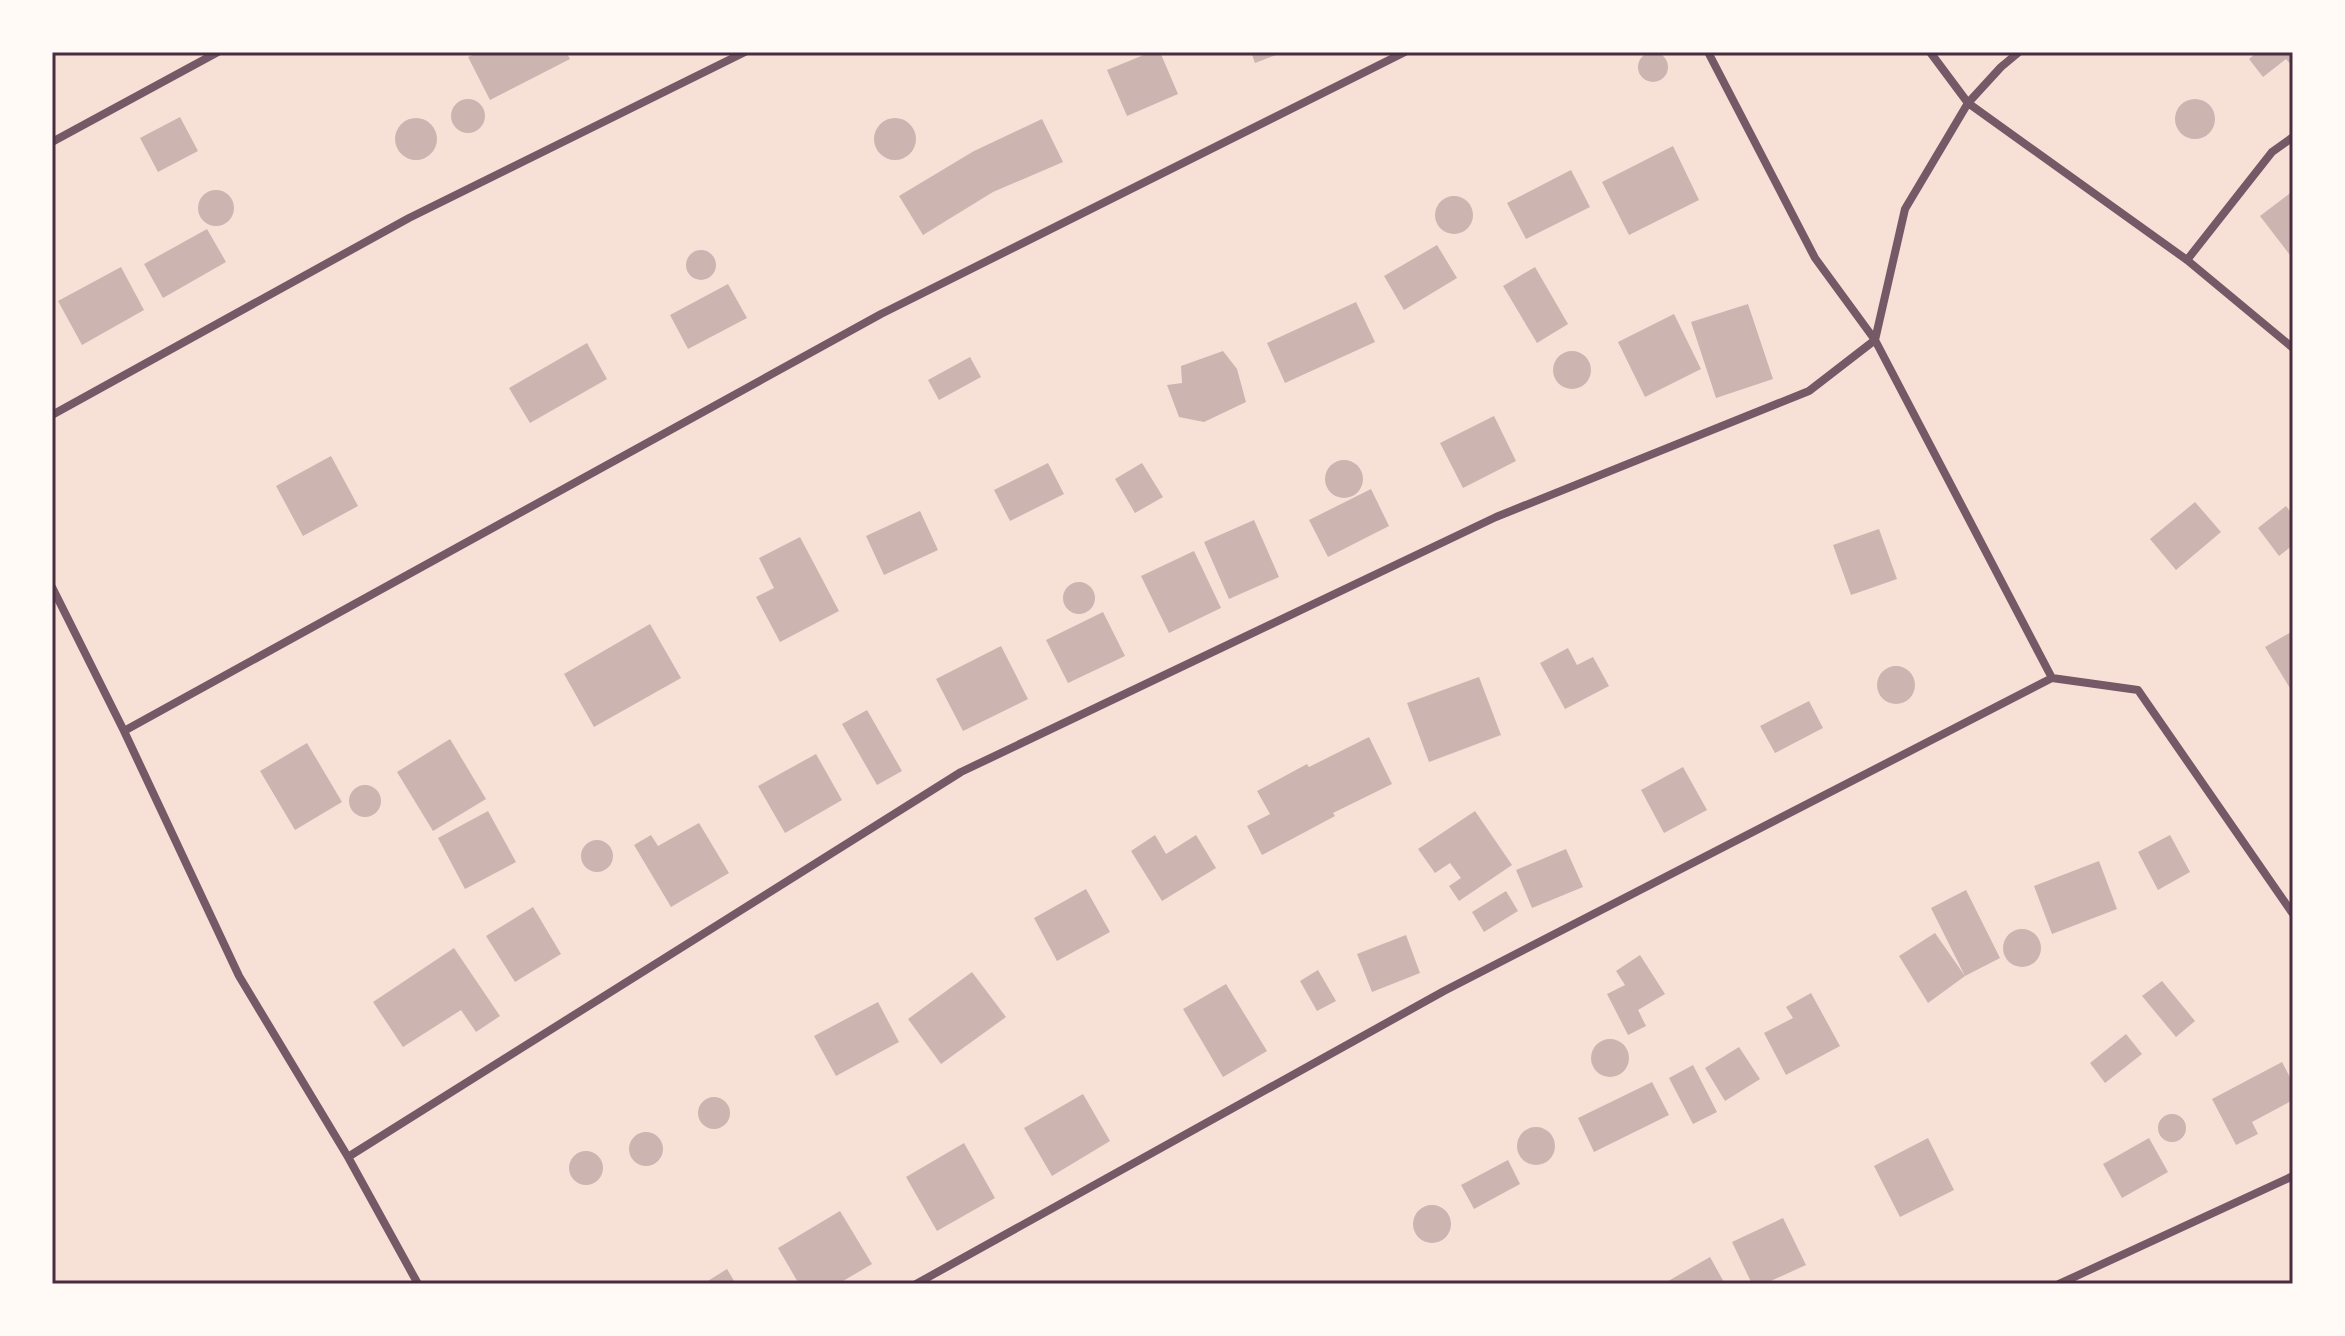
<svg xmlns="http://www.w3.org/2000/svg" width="2345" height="1336" viewBox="0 0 2345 1336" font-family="Helvetica,sans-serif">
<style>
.building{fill:#ccb4b1}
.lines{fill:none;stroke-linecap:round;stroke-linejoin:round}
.minor{stroke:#755966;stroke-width:8}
.neatline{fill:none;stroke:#4a2c40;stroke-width:3}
</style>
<rect width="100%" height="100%" fill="#f7e1d7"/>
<path class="building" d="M1638 67a15 15 0 1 1 30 0a15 15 0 1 1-30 0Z
M479,52H566L570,59L490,100L468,57Z
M1151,52H1160L1178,94L1127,116L1107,70Z
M1251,52H1284L1255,63Z
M2257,52H2293V67L2286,59L2263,77L2249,59Z
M451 116a17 17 0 1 1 34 0a17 17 0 1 1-34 0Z
M2175 119a20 20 0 1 1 40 0a20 20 0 1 1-40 0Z
M180,117L198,151L158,172L140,138Z
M874 139a21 21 0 1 1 42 0a21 21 0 1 1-42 0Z
M395 139a21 21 0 1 1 42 0a21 21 0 1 1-42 0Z
M1042,119L1063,162L993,192L923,235L899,196L974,151Z
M1673,146L1699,200L1629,235L1602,182Z
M1571,170L1590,207L1526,239L1507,203Z
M198 208a18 18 0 1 1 36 0a18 18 0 1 1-36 0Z
M2293,191V259L2260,216Z
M1435 215a19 19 0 1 1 38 0a19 19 0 1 1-38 0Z
M207,229L226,262L163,298L144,264Z
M1437,245L1457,278L1404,310L1384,276Z
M686 265a15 15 0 1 1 30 0a15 15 0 1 1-30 0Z
M121,267L144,310L82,345L58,301Z
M1535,267L1568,324L1537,343L1503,286Z
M728,284L747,318L688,349L670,315Z
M1356,302L1375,342L1285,383L1267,343Z
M1748,304L1773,379L1716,398L1691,322Z
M1674,314L1701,369L1645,397L1618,342Z
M587,343L607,379L530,423L509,388Z
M1553 370a19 19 0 1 1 38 0a19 19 0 1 1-38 0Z
M1223,351L1237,369L1246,402L1204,422L1179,417L1167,385L1182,383L1181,366Z
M970,357L981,377L939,400L928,380Z
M1494,416L1516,461L1463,488L1440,443Z
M331,456L358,506L303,536L276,486Z
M1325 479a19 19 0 1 1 38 0a19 19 0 1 1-38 0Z
M1048,463L1064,494L1010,521L994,490Z
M1142,463L1163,497L1135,513L1115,479Z
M1371,489L1389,526L1328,557L1309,520Z
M2195,502L2221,532L2176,570L2150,539Z
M2286,506L2293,515V545L2279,556L2258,528Z
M920,511L938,550L884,575L866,536Z
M1254,520L1279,577L1229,599L1204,542Z
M1879,529L1897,579L1851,595L1833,545Z
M800,537L839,611L780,642L756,597L774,588L759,558Z
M1194,551L1221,608L1169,633L1141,576Z
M1063 598a16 16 0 1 1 32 0a16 16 0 1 1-32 0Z
M1103,612L1125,656L1068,683L1046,640Z
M650,624L681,678L594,727L564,674Z
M2293,631V689L2291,690L2265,647Z
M1001,646L1028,699L963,731L936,679Z
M1568,648L1577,665L1593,657L1609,686L1565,709L1540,663Z
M1877 685a19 19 0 1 1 38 0a19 19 0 1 1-38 0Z
M1479,677L1501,735L1429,762L1407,703Z
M1809,701L1823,728L1775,753L1760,726Z
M867,710L902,771L877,785L842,724Z
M1369,737L1392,784L1333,813L1335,816L1262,855L1247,826L1270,814L1257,791L1307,764L1309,767Z
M450,739L486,799L433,831L397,772Z
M307,743L342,802L295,830L260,771Z
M816,754L842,800L785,833L758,786Z
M1683,767L1707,810L1664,833L1641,790Z
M349 801a16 16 0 1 1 32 0a16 16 0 1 1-32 0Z
M488,811L516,862L465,889L438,838Z
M1475,811L1512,865L1459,901L1449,886L1461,878L1450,863L1435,873L1418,849Z
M699,823L729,873L671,907L634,845L651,835L658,846Z
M1155,835L1166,854L1196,835L1216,868L1162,901L1131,851Z
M2170,835L2190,872L2158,890L2138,852Z
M581 856a16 16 0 1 1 32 0a16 16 0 1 1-32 0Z
M1566,849L1583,887L1532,908L1516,870Z
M2099,861L2117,909L2052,934L2034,886Z
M1086,889L1110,932L1057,961L1034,918Z
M1966,890L2000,958L1965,976L1928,1003L1899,956L1935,933L1965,976L1931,908Z
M1506,891L1518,911L1484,932L1472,912Z
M533,907L561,954L515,982L486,936Z
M2003 948a19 19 0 1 1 38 0a19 19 0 1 1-38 0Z
M1406,935L1420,973L1372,992L1357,954Z
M454,948L500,1016L476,1032L461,1010L403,1047L373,1002Z
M1640,955L1665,994L1638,1010L1646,1026L1628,1035L1607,994L1625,985L1616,971Z
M1318,970L1336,1001L1317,1011L1300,981Z
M972,972L1006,1017L941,1064L908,1019Z
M2162,981L2195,1021L2176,1037L2142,996Z
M1226,984L1267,1051L1223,1077L1183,1009Z
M1811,993L1840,1046L1786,1075L1764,1033L1793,1018L1786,1007Z
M878,1002L899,1042L836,1076L814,1036Z
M2126,1034L2142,1054L2105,1083L2090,1063Z
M1591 1058a19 19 0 1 1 38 0a19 19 0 1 1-38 0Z
M1739,1047L1760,1079L1725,1101L1705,1068Z
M2282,1062L2293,1083V1100L2252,1122L2258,1134L2236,1145L2212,1099Z
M1693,1065L1717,1112L1693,1124L1669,1078Z
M1652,1082L1669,1115L1594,1152L1578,1118Z
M1083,1094L1110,1141L1052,1176L1024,1128Z
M698 1113a16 16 0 1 1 32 0a16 16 0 1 1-32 0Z
M2158 1128a14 14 0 1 1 28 0a14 14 0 1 1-28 0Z
M1517 1146a19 19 0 1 1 38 0a19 19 0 1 1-38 0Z
M629 1149a17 17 0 1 1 34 0a17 17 0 1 1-34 0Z
M1928,1138L1954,1190L1900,1217L1874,1166Z
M2149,1138L2168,1172L2122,1198L2103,1164Z
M964,1143L995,1198L937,1231L906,1177Z
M569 1168a17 17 0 1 1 34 0a17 17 0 1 1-34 0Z
M1508,1160L1520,1184L1474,1209L1461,1185Z
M1413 1224a19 19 0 1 1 38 0a19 19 0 1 1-38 0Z
M840,1211L872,1264L838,1284H799L778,1248Z
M1783,1218L1806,1265L1764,1284H1752L1732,1242Z
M1710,1257L1725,1284H1663Z
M727,1269L736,1284H703Z"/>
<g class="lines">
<path class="minor" d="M1708,52L1815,258L1875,340L2052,678L2138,690L2293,914
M1930,52L1968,103L2187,260L2293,348
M52,142L218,52
M2187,260L2272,152L2293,137
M52,415L409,218L745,52
M52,587L124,731L239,976L348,1157L418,1284
M124,731L881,314L1405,52
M348,1157L961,772L1496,517L1809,391L1875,340L1905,209L1968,103L2001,67L2019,52
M916,1284L1444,991L2052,678
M2059,1284L2293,1176"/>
</g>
<rect width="2345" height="1336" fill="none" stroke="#fffaf5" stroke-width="108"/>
<rect x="54" y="54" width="2237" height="1228" class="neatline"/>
</svg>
